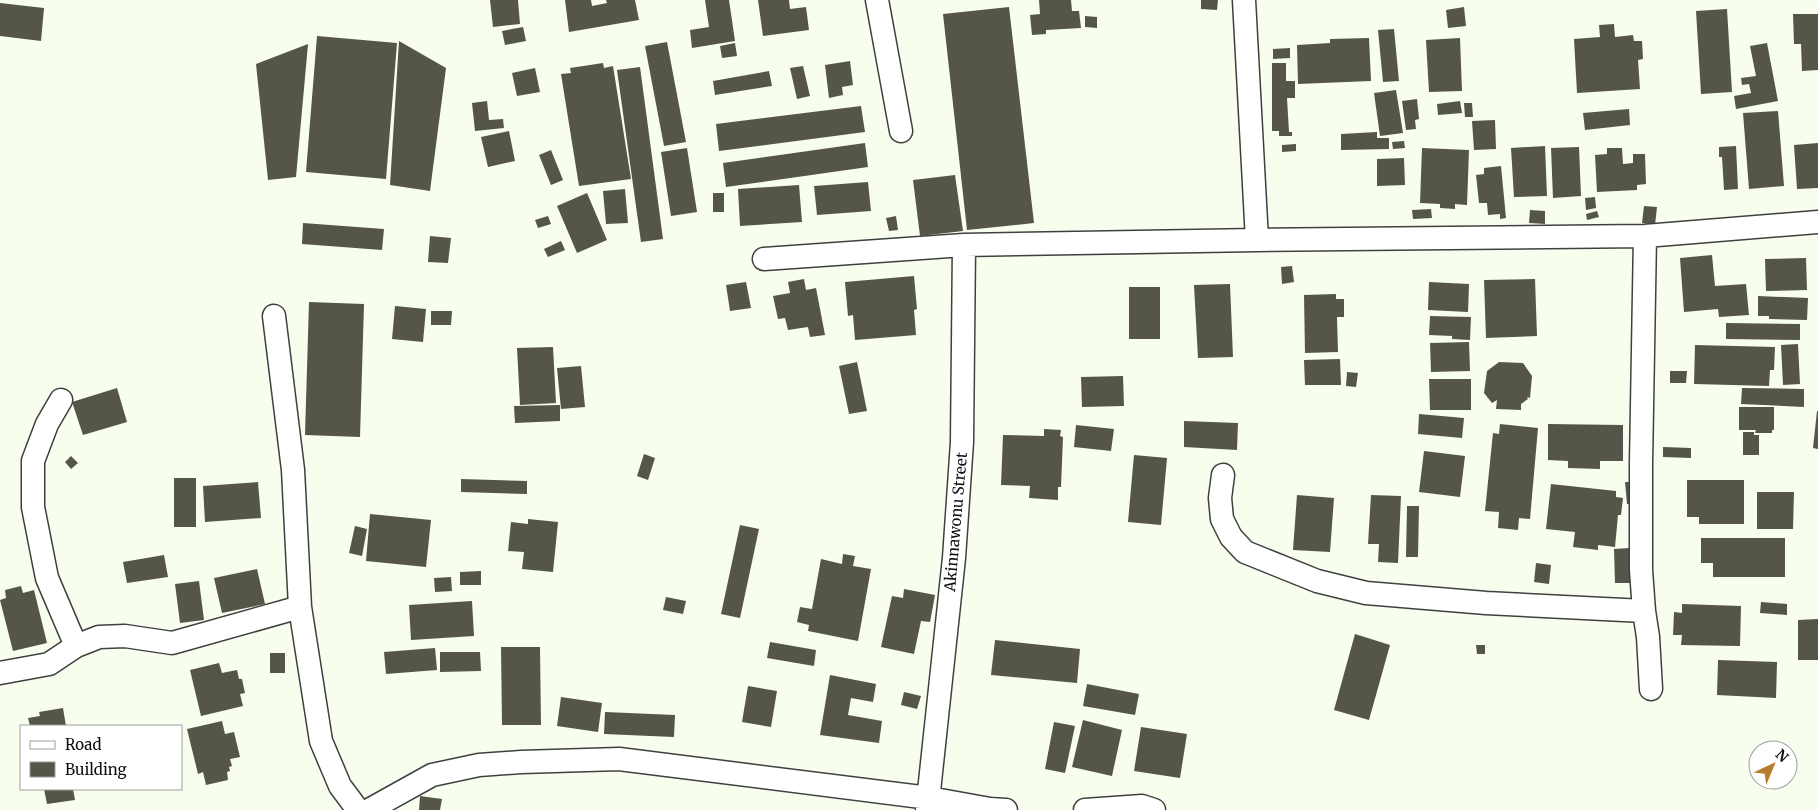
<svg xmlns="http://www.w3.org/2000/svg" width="1818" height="810" viewBox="0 0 1818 810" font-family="Merriweather,serif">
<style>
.building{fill:#55554a}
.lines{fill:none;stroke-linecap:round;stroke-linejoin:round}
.street-casing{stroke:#404040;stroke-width:25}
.street{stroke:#fff;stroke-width:22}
.labels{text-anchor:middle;stroke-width:5;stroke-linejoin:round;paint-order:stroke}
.street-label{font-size:15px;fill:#0d0d0d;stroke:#fff}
</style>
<rect width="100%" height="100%" fill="#f7feee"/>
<path class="building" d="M490,0H518L520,24L493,27Z
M565,0H591L592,6L607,3L606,0H635L639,20L569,32Z
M705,0H729L735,41L692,48L690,30L709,27Z
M758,0H789L790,9L806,7L809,30L763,36Z
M1039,0H1071L1072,11H1079L1081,28L1046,30V34L1032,35L1030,15L1040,14Z
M1201,0H1218L1217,10L1201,9Z
M0,3L44,8L41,41L0,36Z
M1009,7L1034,223L967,230L943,14Z
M1464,7L1466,26L1448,28L1446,10Z
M1727,9L1732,92L1701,94L1696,11Z
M1793,14H1818V70L1802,71L1801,44H1794Z
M1085,16L1097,17V28L1085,27Z
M1614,24L1615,37L1633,35L1634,41H1642L1643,59L1638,60L1640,89L1577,93L1574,39L1600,37L1599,25Z
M523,27L526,41L505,45L502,31Z
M1394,29L1399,81L1383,82L1378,30Z
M317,36L397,43L386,179L306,172Z
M1369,38L1371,81L1298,84L1297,45L1330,43V39Z
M1460,38L1462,91L1429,92L1426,40Z
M399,41L446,68L430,191L390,185Z
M667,42L686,142L664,146L645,46Z
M735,43L737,56L722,58L720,46Z
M1767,43L1778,101L1736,109L1734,96L1751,93L1749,84L1742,85L1741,78L1756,76L1750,46Z
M308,44L296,177L268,180L256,64Z
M1290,48V58L1273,59V49Z
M850,61L853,85L842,87L843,95L829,98L825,65Z
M603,63L604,68L613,66L631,179L579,186L561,74L571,73L570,68Z
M1272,63H1286V81H1295V98H1287L1289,132H1292V136H1279V131H1272Z
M803,66L810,96L797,99L790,68Z
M640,67L663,239L641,242L617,70Z
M535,68L540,92L517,96L512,73Z
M769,71L772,86L715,95L713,81Z
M1396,90L1403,133L1380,136L1374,93Z
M1417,99L1419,119L1415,120L1416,129L1406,130L1402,101Z
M487,101L489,120L503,119L504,128L475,131L472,103Z
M1460,101L1462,113L1438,115L1437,104Z
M1464,103H1472L1473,117H1465Z
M861,106L865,132L719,151L716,124Z
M1629,109L1630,125L1585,130L1583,113Z
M1778,111L1784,186L1749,189L1743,113Z
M1495,120L1496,149L1474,150L1472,121Z
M509,131L515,161L488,167L481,137Z
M1377,132V138H1389V149L1341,150V134Z
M1404,141L1405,148L1393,149L1392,142Z
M865,143L868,167L726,187L723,163Z
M1818,143V188L1797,189L1794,145Z
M1296,144V151L1282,152V145Z
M1545,146L1547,196L1514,197L1511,148Z
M1736,146L1738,189L1724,190L1722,157H1719V147Z
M1579,147L1581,196L1553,198L1551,148Z
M687,148L697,212L671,216L661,152Z
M1422,148L1469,150L1467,205L1455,204V209L1440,208V204L1420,203Z
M1607,148H1622L1623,164L1633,163V154H1645L1646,184L1637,185V190L1597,192L1595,155L1607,154Z
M551,150L563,180L551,185L539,155Z
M1404,158L1405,185L1377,186V159Z
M1501,166L1506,218L1500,219V214L1488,215L1487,203H1479L1476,175L1484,174V168Z
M955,175L963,231L920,236L913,180Z
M868,182L871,211L817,215L814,186Z
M799,185L802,222L740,226L738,189Z
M625,189L628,223L606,224L603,191Z
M587,193L607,240L577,253L557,206Z
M713,193H724V212H713Z
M1595,197L1596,208L1586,210L1585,198Z
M1644,206L1657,207L1655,225L1642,223Z
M1431,209L1432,218L1413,219L1412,210Z
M1530,210L1545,211V224L1529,223Z
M1597,211L1599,217L1587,220L1586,214Z
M548,216L551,224L538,228L535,220Z
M896,216L898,230L889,231L886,218Z
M303,223L384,229L382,250L302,244Z
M430,236L451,238L448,263L428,262Z
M561,241L565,250L548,257L544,249Z
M1712,255L1715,286L1746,284L1749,315L1719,317L1718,309L1684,312L1680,258Z
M1806,258L1807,290L1766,291L1765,259Z
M1292,266L1294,282L1282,284L1281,267Z
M914,276L917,309L914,310L916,335L855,340L853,315L848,316L845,282Z
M804,279L806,290L816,288L825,335L810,337L808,327L788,330L785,318L778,319L773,296L790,293L788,282Z
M1535,279L1537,336L1486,338L1484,280Z
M746,282L751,308L730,311L726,285Z
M1429,282L1469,284L1468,312L1428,310Z
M1230,284L1233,357L1198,358L1194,285Z
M1129,287H1160V339H1129Z
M1336,294V299H1344V317H1337L1338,352L1305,353L1304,295Z
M1758,296L1808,298L1807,320L1769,319V316H1758Z
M309,302L364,304L360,437L305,435Z
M395,306L426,309L423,342L392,339Z
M431,311H452L451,325H431Z
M1430,316L1471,317L1470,340L1452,339V336L1429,335Z
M1726,323L1800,324V340L1726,339Z
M1469,342L1470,371L1431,372L1430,343Z
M1798,344L1800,384L1783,385L1781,345Z
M1695,345L1775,347L1774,370H1770L1769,386L1694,384Z
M553,347L556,403L520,405L517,348Z
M1340,359L1341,385H1305L1304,360Z
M857,362L867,411L849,414L839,366Z
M1499,362L1523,363L1532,376L1530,398L1527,397L1528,399L1521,404V410L1496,409L1497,400L1492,403L1484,393L1487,371Z
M581,366L585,407L561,409L557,368Z
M1670,371H1687L1686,383H1670Z
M1347,372L1358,373L1356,387L1346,386Z
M1123,376L1124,406L1082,407L1081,377Z
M1429,379H1471V410H1430Z
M117,388L127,422L83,435L72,402Z
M1742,388L1804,389V407L1741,404Z
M560,405V421L515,423L514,406Z
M1739,407H1774V430H1772V433H1755L1756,430H1739Z
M1817,411H1818V449L1813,448Z
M1419,414L1464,418L1462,438L1418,434Z
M1184,421L1238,423L1237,450L1184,447Z
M1500,424L1538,428L1530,519L1519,518L1518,530L1498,528L1499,512L1485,511L1493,433L1499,434Z
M1548,424L1623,425V461H1600V469L1568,468V461L1548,460Z
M1076,425L1114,429L1111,451L1074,447Z
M1044,429L1061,430L1060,436L1063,437L1061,487H1058V500L1029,498L1030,486L1001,485L1003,435L1044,436Z
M1743,432H1754V435H1759V455H1743Z
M1663,447L1691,448V458L1663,457Z
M1424,451L1465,456L1460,497L1419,492Z
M644,454L655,458L648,480L637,476Z
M1134,455L1167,458L1161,525L1128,522Z
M71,456L78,463L71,469L65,462Z
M174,478H196V527H174Z
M461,479L527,481V494L461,492Z
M1687,480H1744V524H1699V517H1687Z
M258,482L261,518L205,522L203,486Z
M1625,482H1631L1633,504H1627Z
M1551,484L1616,491V497L1623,498L1621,515H1618L1615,547L1598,545V550L1573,547L1575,532L1546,529Z
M1757,492H1794L1793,529H1757Z
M1297,495L1334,498L1330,552L1293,550Z
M1371,495L1401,496L1398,563L1378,562L1379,544H1368Z
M1407,506H1419L1418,557H1406Z
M370,514L431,520L426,567L366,561Z
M528,519L558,522L553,572L522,569L524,552L508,551L511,522L528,524Z
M740,525L759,529L740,618L721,614Z
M355,526L367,529L362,556L349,553Z
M1701,538H1785V577H1713V563H1701Z
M1629,548L1630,583H1615L1614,549Z
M843,554L855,556L853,566L871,569L858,641L808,631L809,625L797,622L800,607L812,609L821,559L842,564Z
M164,555L168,577L127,583L123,562Z
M1536,563L1551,565L1549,584L1534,582Z
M257,569L265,604L222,613L214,578Z
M481,571V585H460V572Z
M451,577L452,591L435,592L434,578Z
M199,581L204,620L180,623L175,584Z
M21,586L23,593L34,590L47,643L13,651L0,600L6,598L5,590Z
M904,589L935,595L930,622L921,621L914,654L881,647L892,596L903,598Z
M666,597L686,601L683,614L663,610Z
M472,601L474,636L411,640L409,605Z
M1761,602L1787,604V615L1760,613Z
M1682,604L1741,606L1740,646L1681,645L1682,635H1673L1674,612L1682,613Z
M1818,619V660H1798V620Z
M1355,634L1390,645L1369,720L1334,710Z
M995,640L1080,649L1077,683L991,675Z
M770,642L816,650L814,666L767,658Z
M1476,645H1485V654H1477Z
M501,647H540L541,725H502Z
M435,648L437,670L386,674L384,652Z
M440,652H480L481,671L440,672Z
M270,653H285V673H270Z
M1718,660L1777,662L1776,698L1717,695Z
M219,663L222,673L237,670L239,679H242L245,693L240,694L243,706L201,716L190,670Z
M830,675L876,684L873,702L851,698L848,715L882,721L879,743L820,735Z
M1087,684L1139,694L1135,715L1083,706Z
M748,686L777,691L771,727L742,722Z
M904,692L921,696L917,709L901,705Z
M561,697L602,703L598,732L557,726Z
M63,708L66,726H30L28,718L40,716L39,712Z
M605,712L675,715L674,737L604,734Z
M1083,720L1122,730L1112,776L1072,767Z
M222,721L225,734L234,732L240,757L230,759L232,766L229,767L230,771L227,772L228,780L206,785L203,772L198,774L187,729Z
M1054,722L1075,726L1065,773L1045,769Z
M1141,727L1187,734L1180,778L1134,771Z
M44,789H73L75,800L47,804Z
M420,796L442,799L440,810H419Z"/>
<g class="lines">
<defs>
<path id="street" d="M877,0L901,131
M1244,0L1257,240
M1645,236L1641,464V570L1644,611L1648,637L1651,689
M764,259L964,245L1257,240L1645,236L1818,222
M274,316L293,470L300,607L321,741L340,786L358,810
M61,400L47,424L33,461V507L47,578L76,646
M1223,475L1220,498L1222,519L1231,537L1245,552L1317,581L1366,593L1486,603L1644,611
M0,673L49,664L76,646L99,637L125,636L172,643L300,607
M369,810L432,775L479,765L521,762L619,759L929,798L990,809L1006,810
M927,810L954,558L962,442L964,245
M1085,810L1142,806L1154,810"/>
</defs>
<use href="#street" class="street-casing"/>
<use href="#street" class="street"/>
</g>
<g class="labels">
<g class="street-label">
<text transform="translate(956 522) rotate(-85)" y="5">Akinnawonu Street</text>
</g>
</g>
<rect x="20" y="725" width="162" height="65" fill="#ffffff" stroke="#9e9e9e"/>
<rect x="30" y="741" width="25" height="8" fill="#ffffff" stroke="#9e9e9e"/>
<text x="65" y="750" font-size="15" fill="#0d0d0d">Road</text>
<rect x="30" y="762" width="25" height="15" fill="#55554a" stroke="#9e9e9e"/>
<text x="65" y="775" font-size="15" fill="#0d0d0d">Building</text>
<g transform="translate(1773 765) rotate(44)"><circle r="24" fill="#ffffff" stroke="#9e9e9e"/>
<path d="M0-4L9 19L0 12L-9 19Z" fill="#b67e2c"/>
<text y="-8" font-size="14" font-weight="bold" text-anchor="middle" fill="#0d0d0d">N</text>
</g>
</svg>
